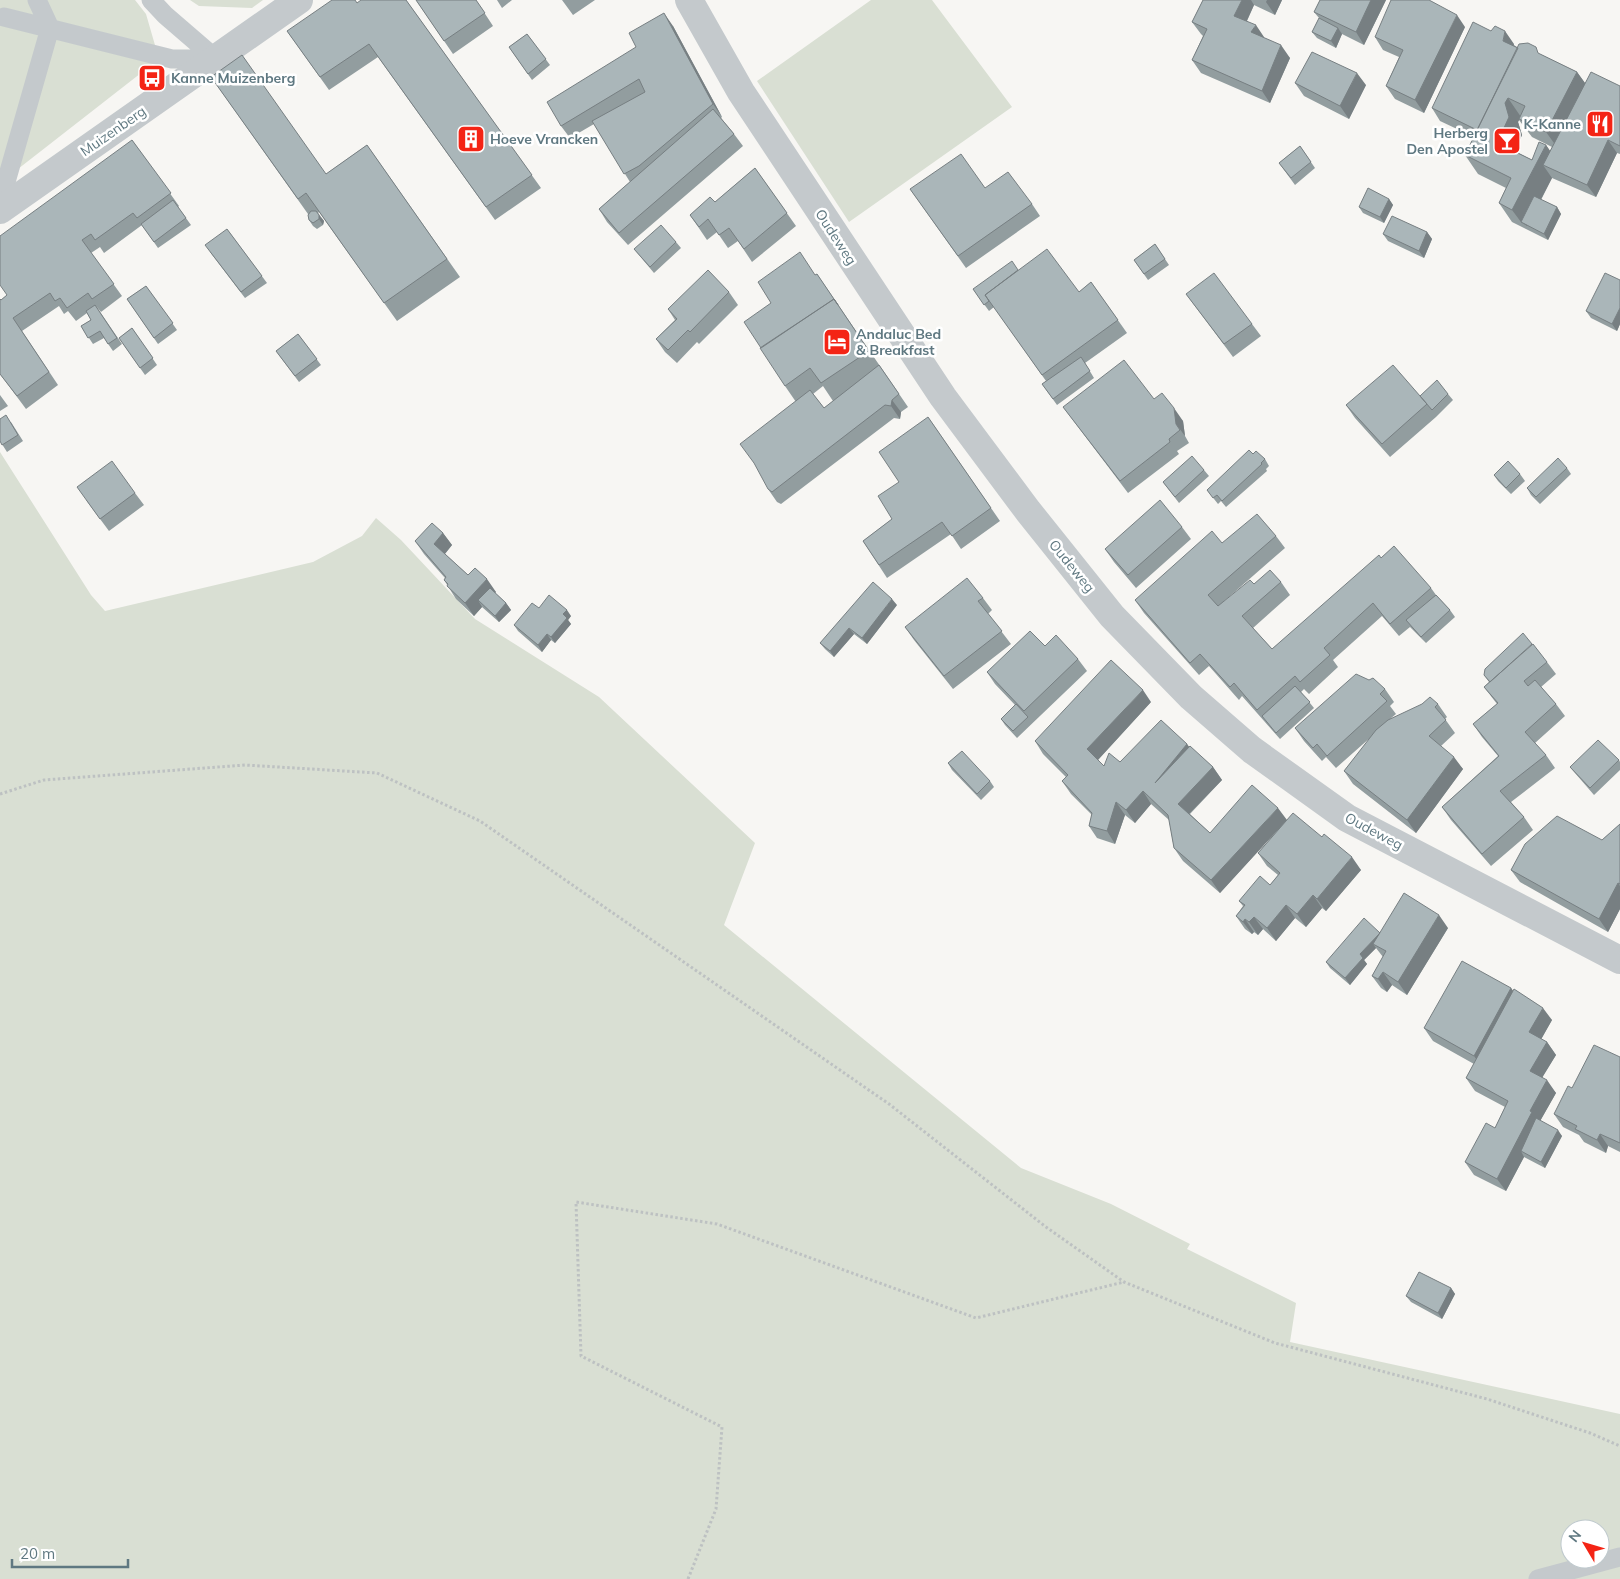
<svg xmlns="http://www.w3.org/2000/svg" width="1620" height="1579" viewBox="0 0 1620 1579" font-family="Mulish,sans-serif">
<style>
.green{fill:#d9dfd3;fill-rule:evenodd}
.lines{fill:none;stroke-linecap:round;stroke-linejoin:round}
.path{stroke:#bdc1c2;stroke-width:3;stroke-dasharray:2.5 2.5;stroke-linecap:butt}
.service{stroke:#c4c9cc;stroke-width:19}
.minor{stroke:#c4c9cc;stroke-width:28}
.tertiary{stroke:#c4c9cc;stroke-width:28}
.wall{fill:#929d9f;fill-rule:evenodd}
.shaded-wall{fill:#777f82}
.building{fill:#aab6b9;stroke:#777f82}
.labels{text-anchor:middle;stroke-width:5;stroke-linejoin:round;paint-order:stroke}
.poi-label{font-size:14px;font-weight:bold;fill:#5f7881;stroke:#fff;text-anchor:start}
.street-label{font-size:14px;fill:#5f7881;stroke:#fff}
</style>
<rect width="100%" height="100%" fill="#f7f6f3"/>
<path class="green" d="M0,0H135L146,14L159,59L0,183Z
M190,0H263L252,8L199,6Z
M871,0H932L1012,107L849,222L757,81Z
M0,452L91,595L105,611L313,562L362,536L376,518L401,540L475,619L599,697L755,843L724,925L1021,1168L1111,1204L1190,1244L1187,1249L1296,1303L1290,1342L1620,1414V1579H0ZM1570,1529H1600V1559H1570Z"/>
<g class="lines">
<path class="path" d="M0,794L44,780L245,765L377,773L480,821L889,1104L1046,1227L1124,1282L1275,1343L1487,1399L1590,1433L1620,1446
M688,1579L716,1509L722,1427L581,1356L576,1202L717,1224L976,1318L1124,1282"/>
<path class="service" d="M151,0L165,15L216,59
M4,17L172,59H215
M0,203L50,28L37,0
M1538,1579L1620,1557"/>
<path class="minor" d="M689,0L741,92L943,397L1028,511L1112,616L1191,697L1252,750L1347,818L1620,960"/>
<path class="tertiary" d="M0,210L299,0"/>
</g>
<path class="wall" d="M406,0L541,188L495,220L378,57L329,90L287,31L357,3Z
M416,0H476L493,26L453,54Z
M497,0H512L502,8Z
M562,0H595L573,15Z
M1203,0H1282L1275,15L1254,5L1247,21L1264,38L1290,58L1270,103L1201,73L1192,60L1203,36L1201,34L1192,22Z
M1320,0H1386L1364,45L1342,34L1336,48L1317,38L1312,32L1319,18L1314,12Z
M673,26L722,117L721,118L734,134L743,146L628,245L607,222L599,209L630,182L594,124L570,138L561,126Z
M1465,27L1424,113L1395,99L1386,86L1399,57L1383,50L1375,37Z
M527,34L550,65L532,80L509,47Z
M1514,44V45L1518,48L1542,55L1577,72L1585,83L1620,86V154L1617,153L1596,197L1552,178L1541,200L1557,207L1561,214L1548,240L1512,222L1499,203L1506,188L1478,174L1465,155L1474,137L1440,121L1432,108ZM1519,120L1532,137L1552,147L1550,151L1546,145L1532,160L1515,151L1522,135L1518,122Z
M211,77L326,174L367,145L460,277L397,321L319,212L318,213L324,221L323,225L317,229L313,226L309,220L308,214Z
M1295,83L1366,85L1349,119L1304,96Z
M132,140L179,206L178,207L191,225L158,248L142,225L104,253L100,247L91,253L122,296L101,312L96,306L122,344L113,351L104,338L93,344L81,326L91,320L87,313L76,321L68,311L64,314L59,306L22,331L58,385L26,409L0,374V299L1,300L7,295Z
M1300,146L1315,168L1295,185L1279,163Z
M755,168L796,226L752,262L738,241L728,248L717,232L707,240L690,215L715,202Z
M985,188L1032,204L1040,216L966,268L910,189Z
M1389,199L1393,205L1384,223L1363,213L1359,207Z
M227,229L267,283L245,298L210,252Z
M1427,232L1432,239L1424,258L1388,241L1383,234Z
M676,242L681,248L654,273L634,249Z
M1155,244L1169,265L1148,280L1134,260Z
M1018,270L1079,292L1091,282L1127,333L1085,363L1094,378L1057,405L1042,384L1046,381L994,307L989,311L973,289Z
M817,274L908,407L901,412L900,419L894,418L781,504L777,502L768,489L796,402L785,386L815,275ZM823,386L833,401L824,408L813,394Z
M1620,280V324L1617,331L1591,318L1586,311Z
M146,286L177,330L158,344L127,299Z
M729,292L738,305L699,344L697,342L677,363L665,352L656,339L675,320L668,309Z
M1186,294L1252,324L1261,336L1233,357Z
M132,328L157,365L145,375L119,338Z
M298,334L321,365L299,382L276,351Z
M1448,394L1453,400L1436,417L1390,457L1355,418L1346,405L1420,396Z
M0,395L8,406L0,411Z
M1154,399L1183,421L1185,436L1189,443L1177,451L1179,454L1128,493L1063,407Z
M928,417L1000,521L961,549L951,534L887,578L863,541L892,519L899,482Z
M11,422L23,441L7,452L0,441Z
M1253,454L1265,459L1269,466L1266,469L1267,471L1226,507L1221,501L1218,504L1207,490Z
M1567,468L1571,474L1540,504L1531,495L1527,488Z
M1204,470L1209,476L1179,503L1163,482Z
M1520,474L1525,481L1511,494L1498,481L1494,475Z
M135,493L144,505L109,531L86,500Z
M1182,527L1191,539L1136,588L1114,562L1105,549Z
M443,533L452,545L445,554L468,575L496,592L495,593L506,603L511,610L499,622L482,607L474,616L456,599L444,580L445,578L424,554L415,541Z
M1276,536L1285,548L1222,603L1254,584L1281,582L1290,595L1253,628L1272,649L1381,558L1431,588L1436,595L1450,610L1455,617L1426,643L1410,627L1399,636L1382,616L1333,660L1338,667L1309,694L1304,689L1301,692L1314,708L1280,739L1242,696L1239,700L1209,666L1199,675L1144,613L1135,600L1222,543Z
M983,598L992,610L988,614L1011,644L953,689L914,640L905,627Z
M897,605L867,644L854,634L834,657L825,649L820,643Z
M539,608L571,616L568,620L571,624L555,643L551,640L542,652L518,631L514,625Z
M1045,646L1078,659L1087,671L1017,738L1005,725L1001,719L1015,705L995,684L987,672Z
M1547,662L1556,674L1541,687L1556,704L1565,716L1535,743L1546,755L1555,768L1511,802L1524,817L1533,830L1491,866L1451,820L1442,807L1498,756L1482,737L1473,724L1497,704L1484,687L1489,682L1484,675Z
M1385,689L1394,702L1390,706L1396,714L1390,719L1438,704L1447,717L1445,719L1455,733L1441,746L1463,769L1416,833L1353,784L1344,771L1371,737L1336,768L1326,757L1322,761L1304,741L1295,728Z
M1151,702L1098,760L1104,766L1120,762L1187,744L1189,747L1213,767L1222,780L1190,814L1210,833L1286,820L1361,870L1326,911L1322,908L1306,927L1295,918L1276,941L1263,929L1258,935L1254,932L1252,934L1245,929L1236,916L1243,906L1239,901L1270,885L1278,875L1267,866L1258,853L1282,825L1220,893L1183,861L1174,848L1169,820L1151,804L1135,823L1125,815L1115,844L1097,838L1089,826L1092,815L1071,794L1062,781L1066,777L1043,754L1035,741Z
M1619,760L1620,762V770L1594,795L1575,773L1570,767Z
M948,763L990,781L994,787L981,800L952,770Z
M1620,824V909L1608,932L1520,882L1511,870L1602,840Z
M1448,928L1407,995L1392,985L1387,992L1381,988L1372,976L1383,957L1376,948L1364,960L1367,964L1350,985L1330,968L1326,962L1380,932Z
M1511,988L1513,991L1552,1020L1541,1039L1547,1042L1556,1055L1542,1077L1556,1093L1540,1121L1562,1136L1545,1168L1524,1157L1506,1191L1474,1175L1465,1162L1495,1128L1505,1107L1475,1091L1466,1078L1474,1064L1433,1041L1424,1028Z
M1620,1057V1152L1608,1146L1606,1153L1584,1142L1579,1135L1563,1127L1554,1114L1572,1088Z
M1451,1288L1455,1294L1442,1319L1411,1302L1406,1296Z"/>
<path class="shaded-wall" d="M1242,0H1251L1254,5L1243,29L1234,16Z
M1267,0H1282L1275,15L1266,2Z
M1371,0H1386L1364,45L1356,32Z
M664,13L673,26L722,117L713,104Z
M1457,15L1465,27L1424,113L1415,100Z
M1256,25L1264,37L1260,45L1251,32Z
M1338,28L1342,34L1336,48L1331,41Z
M1505,31L1514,44L1512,53L1503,41Z
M1281,45L1290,58L1270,103L1262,91Z
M1577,72L1590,90L1559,150L1546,132Z
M1357,73L1366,85L1349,119L1340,106Z
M1508,98L1521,117L1519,119V120L1518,122L1522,135L1510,161L1483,133Z
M1608,140L1617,153L1596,197L1587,185Z
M1546,145L1559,164L1543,165L1552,178L1527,226L1521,222L1512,210Z
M1389,199L1393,205L1384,223L1380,217Z
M1557,207L1561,214L1548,240L1544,234Z
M319,215L324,221L323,225L319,219Z
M1427,232L1432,239L1424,258L1419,251Z
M1620,308V324L1617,331L1612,324Z
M892,400L901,412L900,419L891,406Z
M1174,408L1183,421L1185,436L1176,424Z
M443,533L452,545L443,556L434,544Z
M487,579L496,592L484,605L478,600L482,607L474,616L465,603Z
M892,599L897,605L867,644L862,638Z
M506,603L511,610L499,622L495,616Z
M567,610L571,616L568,620L571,624L555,643L551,637L563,614Z
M849,628L854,634L834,657L830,651Z
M547,634L551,640L542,652L538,645Z
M1143,690L1151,702L1096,762L1087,749Z
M1187,744L1196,756L1155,783Z
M1454,757L1463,769L1416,833L1407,820Z
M1213,767L1222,780L1187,816L1178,804Z
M1143,791L1151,804L1135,823L1126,810Z
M1116,802L1125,815L1115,844L1107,831Z
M1278,808L1287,820L1220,893L1211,880Z
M1352,857L1361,870L1326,911L1317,899Z
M1618,883L1620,886V909L1608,932L1599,919Z
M1313,895L1322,908L1306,927L1297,914Z
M1286,905L1295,918L1276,941L1267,928Z
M1439,915L1448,928L1407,995L1398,982Z
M1254,917L1263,929L1258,935L1249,922Z
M1245,919L1254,932L1252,934L1243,922Z
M1380,933L1373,944L1376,948L1364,960L1367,964L1350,985L1345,978L1360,954Z
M1383,972L1392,985L1387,992L1378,979Z
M1511,988L1520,1001L1483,1069L1474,1056Z
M1543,1008L1552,1020L1538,1045L1529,1032Z
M1547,1042L1556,1055L1539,1083L1530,1071Z
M1547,1080L1556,1093L1539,1123L1521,1151L1524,1157L1506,1191L1497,1179L1530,1111Z
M1558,1130L1562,1136L1545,1168L1541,1162Z
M1600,1134L1608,1146L1606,1153L1597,1140Z
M1451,1288L1455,1294L1442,1319L1438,1313Z"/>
<path class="building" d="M332,0H355L357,3L361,0H406L532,175L486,207L369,44L320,77L287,31Z
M416,0H476L485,13L444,41Z
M1203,0H1242L1234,16L1256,25L1251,32L1281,45L1262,91L1192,60L1207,29L1192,22Z
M1320,0H1371L1356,32L1314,12Z
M1391,0H1429L1457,15L1415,100L1386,86L1403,50L1375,37Z
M664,13L713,104L639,166L624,174L592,121L645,92L639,79L561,126L547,102L636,47L629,33Z
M1319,18L1338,28L1331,41L1312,32Z
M1473,22L1491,31L1495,26L1505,31L1503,41L1518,48L1477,130L1432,108Z
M527,34L546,59L528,74L509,47Z
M1528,43L1536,47L1538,53L1577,72L1546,132L1519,119L1525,106L1508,98L1505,103L1509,117L1497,143L1532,160L1539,142L1546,145L1512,210L1499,203L1511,178L1465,155L1519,44Z
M1312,52L1357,73L1340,106L1295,83Z
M242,55L326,174L367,145L447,259L384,303L306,193L298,199L211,77Z
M1591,72L1620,86V146L1608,140L1587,185L1543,165Z
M713,109L734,134L619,233L599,209Z
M132,140L171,193L137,218L133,213L95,240L91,234L82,240L114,284L92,299L88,293L67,308L60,298L55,301L50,293L13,318L49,372L17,396L0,374V299L1,300L7,295L0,285V236Z
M1300,146L1311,162L1291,178L1279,163Z
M961,154L985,188L1008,172L1032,204L958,256L910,189Z
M755,168L787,213L744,249L729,228L719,235L708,219L699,227L690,215L710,197L715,202Z
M1368,188L1389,199L1380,217L1359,207Z
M1534,196L1557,207L1544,234L1521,222Z
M173,200L186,218L154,242L141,224Z
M311,211H316L319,215V219L313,223L309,220L308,215Z
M1392,216L1427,232L1419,251L1383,234Z
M661,225L676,242L650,267L634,249Z
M227,229L262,276L241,292L205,245Z
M1155,244L1165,259L1144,274L1134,260Z
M1047,249L1079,292L1091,282L1118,320L1042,375L985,295Z
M800,252L815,275L817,274L838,305L834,299L761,348L744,322L771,303L758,282Z
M1012,261L1018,270L985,295L989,301L984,305L973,289Z
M708,270L729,292L690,332L688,330L668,350L656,339L677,319L668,309Z
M1214,273L1252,324L1224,344L1186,294Z
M1605,273L1620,280V308L1612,324L1586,311Z
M146,286L173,323L154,338L127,299Z
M834,299L869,351L821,383L810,368L785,386L760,348Z
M95,305L117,338L108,344L100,331L88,338L81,326L91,320L86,311Z
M132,328L153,358L140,368L119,338Z
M298,334L317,359L295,376L276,351Z
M1081,357L1090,371L1053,399L1042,384Z
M1124,360L1154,399L1162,393L1174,408L1176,424L1180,430L1169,439L1170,442L1120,481L1063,407Z
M879,365L899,394L892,400L891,406L885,405L772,492L768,489L754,463L740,444L810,390L824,408Z
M1393,365L1427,404L1382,444L1346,405Z
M1437,380L1448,394L1432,410L1420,396Z
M6,415L18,435L2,445L0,441V419Z
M928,417L991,508L952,536L942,522L879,565L863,541L892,519L878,496L899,482L879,452Z
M1249,450L1253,454L1256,451L1265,459L1261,463L1262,464L1222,501L1217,495L1213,498L1207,490Z
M1192,456L1204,470L1175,497L1163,482Z
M1558,458L1567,468L1536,497L1527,488Z
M112,461L135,493L100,519L77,487Z
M1508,461L1520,474L1506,488L1494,475Z
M1160,500L1182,527L1128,575L1105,549Z
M1257,514L1276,536L1208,595L1218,606L1250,580L1254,584L1270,570L1281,582L1242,616L1272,649L1379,555L1381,558L1394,546L1431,588L1390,624L1373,603L1324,648L1330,655L1300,682L1295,676L1257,710L1234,683L1230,687L1200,654L1190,663L1135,600L1212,531L1222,543Z
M432,523L443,533L434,544L468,575L475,568L487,579L465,603L447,586L448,584L444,580L446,577L415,541Z
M967,578L983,598L978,601L1002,631L944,676L905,627Z
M873,582L892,599L862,638L849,628L830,651L820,643Z
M490,588L506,603L495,616L478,600Z
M549,595L567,610L563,614L567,618L551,637L547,634L538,645L514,625L532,603L539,608Z
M1436,595L1450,610L1421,637L1406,620Z
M1030,631L1045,646L1056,635L1078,659L1024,711L987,672Z
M1523,633L1532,644L1490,682L1484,675L1485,669Z
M1533,644L1547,662L1524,681L1528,686L1535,680L1556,704L1525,732L1546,755L1500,791L1524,817L1482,854L1442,807L1499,756L1473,724L1498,703L1484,687Z
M1111,660L1143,690L1087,749L1104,766L1109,753L1120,762L1161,720L1187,744L1155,783L1190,746L1213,767L1178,804L1210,833L1252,785L1278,808L1211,880L1174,848L1168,815L1143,791L1126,810L1116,802L1107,831L1089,826L1092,813L1062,781L1068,775L1035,741Z
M1356,674L1369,680L1373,678L1385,689L1380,694L1387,701L1327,756L1317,744L1313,748L1295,728Z
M1295,686L1310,702L1276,733L1262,716Z
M1430,697L1438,704L1435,707L1446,720L1429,736L1454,757L1407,820L1344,771L1376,730L1388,720L1422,704Z
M1016,704L1028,717L1013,731L1001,719Z
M1598,740L1619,760L1590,788L1570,767Z
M962,751L990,781L977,794L948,763Z
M1293,813L1322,837L1324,834L1352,857L1317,899L1313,895L1297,914L1286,905L1267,928L1254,917L1249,922L1245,919L1243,922L1236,916L1245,905L1239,901L1260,876L1270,885L1280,873L1258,853Z
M1557,816L1602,840L1620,824V884L1618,883L1599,919L1511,870L1525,844Z
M1404,893L1439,915L1398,982L1383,972L1378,979L1372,976L1386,951L1373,944Z
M1364,918L1380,933L1360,954L1363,958L1345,978L1326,962Z
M1462,961L1511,988L1474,1056L1424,1028Z
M1514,989L1543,1008L1529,1032L1547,1042L1530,1071L1547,1080L1530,1111L1532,1112L1497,1179L1465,1162L1486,1123L1495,1128L1508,1101L1466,1078Z
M1594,1045L1620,1057V1143L1600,1134L1597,1140L1575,1129L1577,1126L1554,1114L1568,1086L1572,1088Z
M1536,1118L1558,1130L1541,1162L1521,1151Z
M1419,1272L1451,1288L1438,1313L1406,1296Z"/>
<defs>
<symbol id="bus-square" viewBox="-11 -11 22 22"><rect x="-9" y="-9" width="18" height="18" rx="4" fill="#f42415" stroke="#fff"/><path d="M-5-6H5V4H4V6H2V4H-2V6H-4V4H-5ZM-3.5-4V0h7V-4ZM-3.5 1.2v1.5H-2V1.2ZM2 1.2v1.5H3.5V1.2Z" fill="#fff"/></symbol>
<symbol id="restaurant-square" viewBox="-11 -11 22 22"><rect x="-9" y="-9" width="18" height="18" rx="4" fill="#f42415" stroke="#fff"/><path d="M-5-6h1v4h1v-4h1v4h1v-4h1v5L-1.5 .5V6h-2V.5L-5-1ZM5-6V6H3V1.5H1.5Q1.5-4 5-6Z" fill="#fff"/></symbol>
<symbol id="building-square" viewBox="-11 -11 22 22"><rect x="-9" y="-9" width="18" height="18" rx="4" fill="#f42415" stroke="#fff"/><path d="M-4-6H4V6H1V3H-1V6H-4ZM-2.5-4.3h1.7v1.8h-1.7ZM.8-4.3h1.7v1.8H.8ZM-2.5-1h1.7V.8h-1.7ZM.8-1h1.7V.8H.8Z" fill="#fff"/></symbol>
<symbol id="bar-square" viewBox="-11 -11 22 22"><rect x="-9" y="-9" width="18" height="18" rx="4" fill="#f42415" stroke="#fff"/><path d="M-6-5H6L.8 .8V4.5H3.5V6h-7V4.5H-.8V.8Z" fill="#fff"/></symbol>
<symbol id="hotel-square" viewBox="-11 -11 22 22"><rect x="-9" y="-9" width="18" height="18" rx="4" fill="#f42415" stroke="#fff"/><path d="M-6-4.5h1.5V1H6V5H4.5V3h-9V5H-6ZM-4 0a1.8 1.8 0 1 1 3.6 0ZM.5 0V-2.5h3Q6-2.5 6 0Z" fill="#fff"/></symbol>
</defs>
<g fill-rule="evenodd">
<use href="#bus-square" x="136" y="62" width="32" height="32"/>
<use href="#restaurant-square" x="1584" y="108" width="32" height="32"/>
<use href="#building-square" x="455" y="123" width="32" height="32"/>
<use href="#bar-square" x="1491" y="125" width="32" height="32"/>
<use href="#hotel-square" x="821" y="326" width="32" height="32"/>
</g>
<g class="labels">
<g class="poi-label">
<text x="171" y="83">Kanne Muizenberg</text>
<text x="1581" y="129" text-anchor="end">K-Kanne</text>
<text x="1488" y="138" text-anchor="end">Herberg<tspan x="1488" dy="16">Den Apostel</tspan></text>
<text x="490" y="144">Hoeve Vrancken</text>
<text x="856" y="339">Andaluc Bed<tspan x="856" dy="16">&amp; Breakfast</tspan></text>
</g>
<g class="street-label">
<text transform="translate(113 131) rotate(-35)" y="5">Muizenberg</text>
<text transform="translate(836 237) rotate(57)" y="5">Oudeweg</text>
<text transform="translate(1072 566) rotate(51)" y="5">Oudeweg</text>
<text transform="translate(1374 831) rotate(28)" y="5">Oudeweg</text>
</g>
</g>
<g transform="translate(1585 1544) rotate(308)"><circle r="24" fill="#ffffff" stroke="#bfc9cd"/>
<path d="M0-4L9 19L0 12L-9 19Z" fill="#f42415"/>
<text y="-8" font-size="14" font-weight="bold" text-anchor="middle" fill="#5f7881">N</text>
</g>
<path d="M12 1559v8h116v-8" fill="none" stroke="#5f7881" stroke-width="2.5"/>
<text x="20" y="1559" font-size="15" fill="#5f7881" stroke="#ffffff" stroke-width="4" paint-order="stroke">20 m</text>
</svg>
